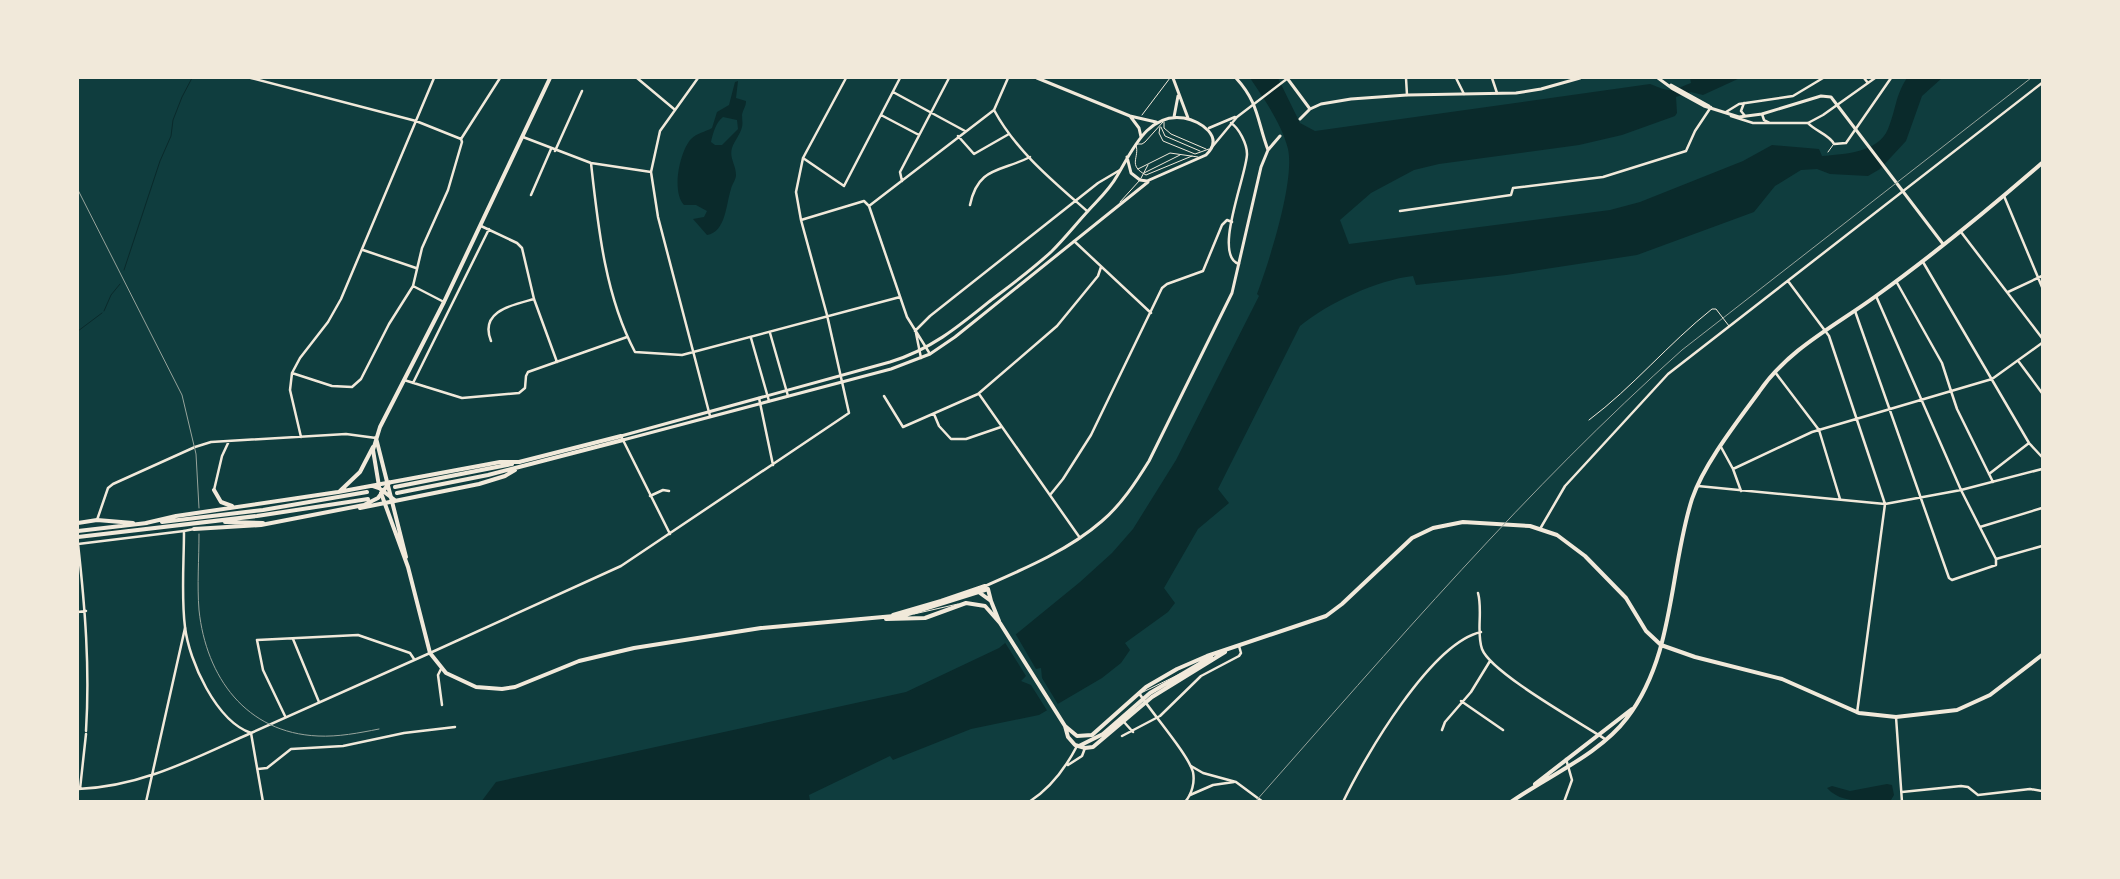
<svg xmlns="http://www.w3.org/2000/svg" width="2120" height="879" viewBox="0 0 2120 879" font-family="'Alegreya Sans',sans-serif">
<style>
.water{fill:#0a2a2b;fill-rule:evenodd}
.pier{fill:#0f3d3e}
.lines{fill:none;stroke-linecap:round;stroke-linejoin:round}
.stream{stroke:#0a2a2b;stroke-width:1}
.service{stroke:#f1e9da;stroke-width:1}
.minor{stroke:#f1e9da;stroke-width:2.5}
.tertiary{stroke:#f1e9da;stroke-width:2.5}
.secondary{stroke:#f1e9da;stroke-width:3}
.primary{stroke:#f1e9da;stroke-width:4}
.trunk{stroke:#f1e9da;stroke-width:4}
.rail{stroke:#97a49c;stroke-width:1}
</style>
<rect width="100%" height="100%" fill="#0f3d3e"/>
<path class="water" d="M1250,78H1278L1300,123L1315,131L1650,84C1670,92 1669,92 1691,83L1690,78H1740L1703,95L1691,92L1676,97L1677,113L1675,116L1622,135L1579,145L1439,164L1414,170L1371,193L1340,220L1349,244L1610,210L1640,202L1743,161L1772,145L1819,149L1822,156C1844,154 1878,153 1888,129C1896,110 1895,96 1907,78H1942L1922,96L1906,141L1880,169L1868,176L1830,174L1817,169L1801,170L1775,186L1754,212L1637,255L1506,275L1416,285L1413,276C1377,280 1328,303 1300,326L1218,489L1229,503L1198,529L1164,588L1175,603L1168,612L1125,643L1130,650L1121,663L1102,678L1039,715L971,729L893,760L890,756L809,795L810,800L808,801L481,802L496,782L906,692L999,648L1080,582L1112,553L1133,529L1176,460L1259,296L1257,294C1269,262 1295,181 1288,149C1282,124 1264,99 1250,78Z
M738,81L736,98L746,101C746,107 743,109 742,115C742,119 743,123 742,127C740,135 734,141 732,148C729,158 736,165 736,175C736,180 732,184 731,189C726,204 726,232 707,235L693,219L704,217L707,211L696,205H684C671,191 680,151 691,139C697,133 705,132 712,128L717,112L729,105L735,82ZM723,117L737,120L738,129L722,145H715L711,142C713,133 716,122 723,117Z
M1887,784L1892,785L1894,795L1891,800C1870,801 1842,805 1827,788L1832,786L1850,791Z"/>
<path class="pier" d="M1015,633L1036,669L1041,668L1042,678L1059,706L1048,712L1031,685L1021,681L1026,676L1004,641Z"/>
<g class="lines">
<path class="stream" d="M124,270L160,161L171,136L173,120L182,97L192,78
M104,311L111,295L120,284
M78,331L102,313"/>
<path class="service" d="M1142,115L1170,78
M1164,122V128L1171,134L1206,149
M1160,127L1159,133L1163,141L1195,154L1209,149
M1161,127L1165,136L1200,151
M1137,144H1142L1145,142L1163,122
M1136,145C1140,158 1127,165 1146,175L1192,156
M1828,152L1833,145
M1138,169L1170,153L1198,157
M1144,173L1180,155
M1120,202L1140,180L1148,165
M1589,420C1633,387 1669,343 1712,309H1716L1729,326
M914,614L958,604
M1143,692L1180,674"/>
<path class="minor" d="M251,78L416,121L461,139
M637,78L674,109
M698,78L660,131L651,172L658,217L710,416
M1406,78L1407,95
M1456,78L1464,94
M1492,78L1497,93
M893,92L965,131
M994,110C1016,151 1053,181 1087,211
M881,115L919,135
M1808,123C1815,131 1830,135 1834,144L1846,143L1891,78
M958,136L974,154L1009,134
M523,137L591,163L651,172
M555,151L582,91
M803,158L844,186L900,78
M591,163C598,226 605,296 635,352L682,355L900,297
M902,181L900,172L949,78
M531,195L551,149
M2004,196L2042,287
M970,205C978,166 1001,172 1030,157
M869,206L994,110L1008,78
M1400,211L1511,195L1513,188L1603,177L1686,151L1695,131L1711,107
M801,220L864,201L869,206L907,317L930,354
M481,226L517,243L522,248L534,299L557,362
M1961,232L2042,338
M1074,241L1151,313
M363,250L416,268
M1923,262L2029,443L2042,457
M1788,281L1829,336L1885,504L1857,713
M1896,281L1942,363L1951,391
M413,286L444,302
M2008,292L2042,276
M1876,296L1961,490L1996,559
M1855,311L1949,578L1952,580L1996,565V559
M915,331L930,316L1098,183L1120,170
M770,333L788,396
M916,333L921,358
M751,338L769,401
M491,341C479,311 512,305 534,299
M2019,362L2042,393
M1775,372L1819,430L1840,499
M292,373L332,386L352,387L361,379L389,324L413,286L422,248L448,190L462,142L461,139L500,78
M404,380L462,398L519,393L525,388L526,376L528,372L627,337
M413,383L489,229
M1951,391L1957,409L1993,482
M979,394L1080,538
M884,396L903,427L978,394L1057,326L1098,276L1101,267
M759,398L773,465
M934,414L939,426L951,439H966L1001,427
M621,436L670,534
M301,437L290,390L292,373L300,358L328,322L341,299L434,78
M1721,447L1733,469L1741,491
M1733,469L1812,432L1992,379L2042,343
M1989,474L2029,443
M1698,486L1885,504L1961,490L2042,469
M214,490L222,456L229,441
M1050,495L1063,479L1091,435L1162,288L1167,284L1203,271L1222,225L1227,220L1232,222
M650,496L663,490L669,491
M97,520L108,488L113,484L195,447L211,442L346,434L376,438
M1980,527L2042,508
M1540,529L1565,486L1668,374L2042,83
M78,544C85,607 90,668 86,731
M78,544L184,531
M1996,559L2042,546
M1478,593C1483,611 1476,632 1482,649C1491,673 1581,723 1605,739
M78,612L86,611
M293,639L319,702
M430,653L621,566L849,413L827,315L801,220L796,192L803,158L846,78
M441,669L438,675L442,705
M1461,701L1503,730
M285,716L263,670L257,640L358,635L410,653L414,659
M1896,717L1902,802
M1124,722L1133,732
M1442,730L1445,722L1471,692L1490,661
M1122,736L1160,716L1201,676L1239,656L1241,653L1239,646
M1068,765L1082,756L1085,748
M1191,766L1203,773L1236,782L1263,802
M258,769L267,768L291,749L343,746L404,733L455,727
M78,789C141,787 195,758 251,733
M80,789L86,734
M1902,792L1961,786L1968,787L1978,795L2030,789L2042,791
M1190,795L1213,785L1234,782
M146,802L185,628
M1029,802C1051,788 1065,769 1077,746
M1343,802C1365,756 1431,643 1481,632"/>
<path class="tertiary" d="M1864,78L1868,83
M1744,103L1741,111L1745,116
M1726,112L1739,104L1793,96L1823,78
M1762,114L1764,120L1770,123
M1731,116L1753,123H1808L1823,115L1875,78
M1231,123C1239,128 1247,144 1247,154C1247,174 1212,256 1239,264
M1209,128L1235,117
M1212,147L1237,117L1288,78
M194,529L184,531C184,562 181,596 185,627C189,661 216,721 251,733
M1139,693C1151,712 1188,754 1193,772C1195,782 1192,794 1185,802
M251,733L430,653
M251,733L263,802
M1564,802L1572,780L1566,759"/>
<path class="secondary" d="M1037,78L1130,116L1156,122
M1173,78L1188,118
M1236,78C1259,103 1257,121 1268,150
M1287,78L1310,109
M1658,78L1673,89L1704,106L1739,117L1762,114L1821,96L1831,97L1943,244
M1671,85L1709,106
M1130,116L1139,128L1141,137
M1174,117L1178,96
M1300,119L1310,109L1321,104L1351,99L1407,95L1516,93L1541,89L1580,78
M621,436L890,362C930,350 958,327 990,301C1011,285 1033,269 1052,251C1065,238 1076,224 1088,211C1098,200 1110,189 1117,176C1132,151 1148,112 1184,118C1201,121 1225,137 1206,155L1147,181L1140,180L1131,173L1127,157
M623,440L891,369L930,354L955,337L1148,182
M985,586C1024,569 1069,550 1102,521C1121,505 1136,482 1149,461L1232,293L1261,167L1268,150L1280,136"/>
<path class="primary" d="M376,438L406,557
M379,486L373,450L380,427L444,302L550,78
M381,493L408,567L430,653L446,673L476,687L502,689L515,687L579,661L634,648L761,628L905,615L988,589L991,601
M980,593L991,601L999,621
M893,615L941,601L985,586
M886,619L925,618L966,603L985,606L1000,623L1065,726L1068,737L1075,745L1085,748L1093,747L1152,697L1225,652
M1065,726L1077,736L1092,735L1146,687L1177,669L1207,656L1326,616L1342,604L1412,538L1433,528L1463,522L1530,526L1557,535L1585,556L1626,598L1646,631L1661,645L1695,657L1782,679L1859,713L1896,717L1957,710L1990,695L2042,655
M1079,746L1103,734L1150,693L1211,657
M1535,784L1632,709
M1511,802C1548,776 1600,754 1627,718C1675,655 1669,571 1692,499C1704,464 1737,422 1759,392C1788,349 1835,326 1876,296C1933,255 1989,209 2042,163"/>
<path class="trunk" d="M519,462L621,436
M373,486L379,488L396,501
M395,487L512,464
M214,490L221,502L232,506
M340,491L360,472L373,447
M397,493L488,475L623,440
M360,508L479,484L505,476L515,470
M162,522L263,510L367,492
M225,522L263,523
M78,523L97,520L133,523
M146,523L176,516L338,492L500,462H520
M194,529L261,525L364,505L378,498L390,482
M78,531L147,523
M78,537L257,516L368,499"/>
<path class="rail" d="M78,190L182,395L196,454L199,508
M199,534C199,559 197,585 199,610C206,677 246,733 318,736C338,737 359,733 379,729
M1255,802C1392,647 1527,488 1682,350L2031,78"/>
</g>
<rect width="2120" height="879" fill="none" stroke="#f1e9da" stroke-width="158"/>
</svg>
